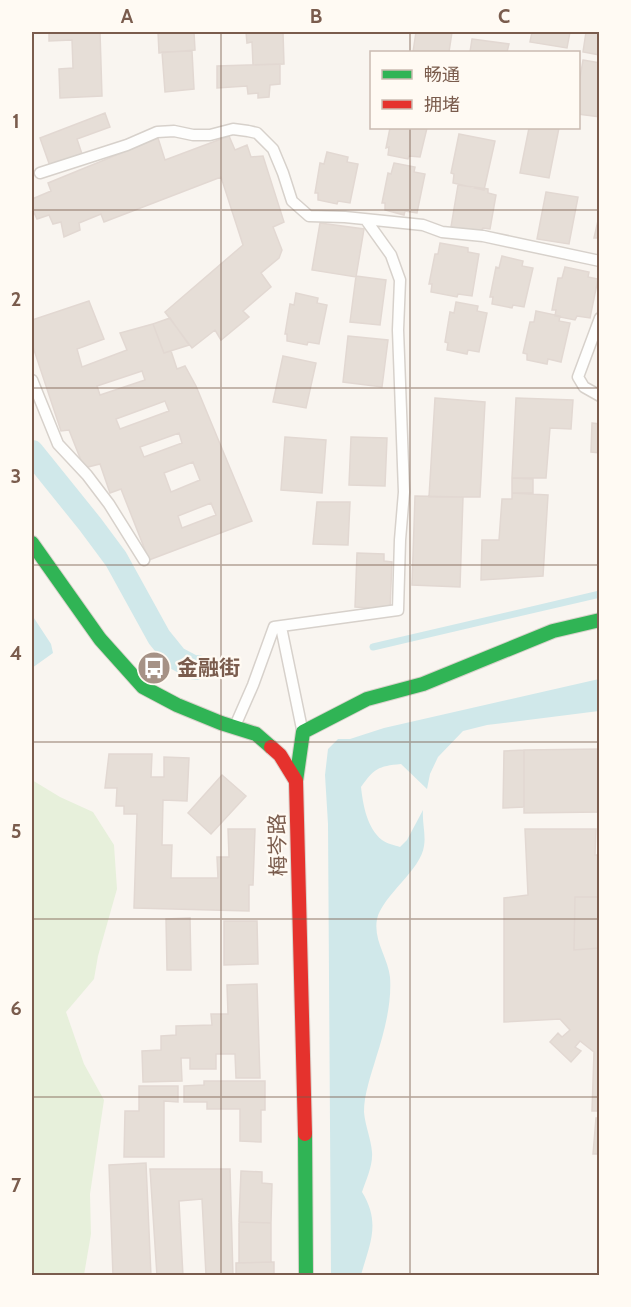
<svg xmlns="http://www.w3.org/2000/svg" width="631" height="1307" viewBox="0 0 631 1307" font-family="Cabin,'Noto Sans SC',sans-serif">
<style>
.green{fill:#e7f0db}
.water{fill:#d0e8ea}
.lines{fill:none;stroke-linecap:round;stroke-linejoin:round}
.stream{stroke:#d0e8ea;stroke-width:7}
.canal{stroke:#d0e8ea;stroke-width:24}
.building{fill:#e6ded7;stroke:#e2d8d2;stroke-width:1.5;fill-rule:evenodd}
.lane-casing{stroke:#d7d1cb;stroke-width:13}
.fast-casing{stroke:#d9d2cb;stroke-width:16}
.jam-casing{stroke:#d9d2cb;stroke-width:16}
.lane{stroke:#fefefd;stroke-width:10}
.fast{stroke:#30b455;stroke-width:14}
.jam{stroke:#e5322d;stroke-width:14}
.grid{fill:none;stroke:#7a5c4d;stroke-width:1.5;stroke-opacity:0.55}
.labels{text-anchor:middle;stroke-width:4.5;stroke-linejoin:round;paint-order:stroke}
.poi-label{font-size:21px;font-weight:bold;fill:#7a5c4d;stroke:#fffaf3;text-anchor:start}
.street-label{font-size:21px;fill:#7a5c4d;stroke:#fffaf3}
.neatline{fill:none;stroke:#7a5c4d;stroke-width:2}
.grid-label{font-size:20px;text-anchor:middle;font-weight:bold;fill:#7a5c4d}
</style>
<rect width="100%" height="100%" fill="#f9f5f0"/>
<path class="green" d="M32,780L60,797L93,812L114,845L117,889L98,956L94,979L66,1012L84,1064L104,1100L90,1194L91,1234L84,1275H32Z"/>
<path class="water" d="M32,615L51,644L53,653L32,668Z
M599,679V711L487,725L463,731L438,757L430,774L427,789L401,764C378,766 374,769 361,787C363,805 367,828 382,840C387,844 395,845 400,847L407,840L423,810C422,822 426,835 424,846C421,870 383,895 377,919C373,940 388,958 390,977C392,1004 384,1033 376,1058C371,1075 364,1094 364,1112C365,1125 371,1139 372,1152C373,1166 366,1180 362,1192C381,1223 370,1243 361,1275H331L328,824L325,775L328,749L338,739H350L384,728Z"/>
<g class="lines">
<path class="stream" d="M373,647L600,594"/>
<path class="canal" d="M32,452L90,524L116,559L159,637L176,658L195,668L198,667"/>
</g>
<path class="building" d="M49,32H100L102,96L60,98L59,69L73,68L72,40L49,41Z
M158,32H194L195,50L159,53Z
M246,32H283L284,64L253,65L252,42L247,43Z
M416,32H452L449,52H413Z
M532,32H570L567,48L530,42Z
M586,32H600V55L583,52Z
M472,39L509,44L507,52H470Z
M192,51L194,89L165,92L162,52Z
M583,60L600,63V117L578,114V89Z
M280,64V84L270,85L269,97L258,98V93L248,94L247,86L217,88V66Z
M105,113L110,127L77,139L83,157L51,169L40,138Z
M390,128H427L420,157L409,156L408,159L388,155L389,147L386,148Z
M529,128H559L549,178L520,173Z
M459,134L495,141L484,190L453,183L454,174L451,173Z
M229,136L235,150L247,145L251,157L263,156L284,222L273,227L282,250L279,258L261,273L271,287L243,311L249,317L221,340L215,330L192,348L165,312L243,245L221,177L104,222L101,214L79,223L80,230L64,237L61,222L53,224L49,215L37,219L32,208V199L51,191L48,183L158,138L165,160Z
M327,152L348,157L347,162L358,164L350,203L338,201L337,204L318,200V193H315L320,163L324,164Z
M394,163L415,167L414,172L425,174L417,213L405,211L404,215L385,210V203H382L388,173L391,174Z
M458,185L488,189V193L496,195L490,229L483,228L480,232L451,227Z
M546,192L578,197L569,244L537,239Z
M600,212V238H594Z
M320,223L364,229L356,277L312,270Z
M440,243L468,248V252L479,254L472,296L458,294L457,297L431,292L432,284H429L435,254H438Z
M502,256L523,261L522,266L533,268L524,307L513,305L512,308L492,304L493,297H490L496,267L499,268Z
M565,267L589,272L588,277L598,279L590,318L577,316L575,320L555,316L556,310H552L558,278H562Z
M356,276L386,280L380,325L350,322Z
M296,293L318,298L317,303L327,305L319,344L308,342L307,345L287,341V334H285L290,304L294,305Z
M89,301L104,339L77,349L82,367L127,350L120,333L153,324L164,353L171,351L177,369L185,366L196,386L252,521L149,560L121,489L110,493L100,464L84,468L69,430L61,431L32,344V320ZM142,371L145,380L100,395L97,386ZM165,401L169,411L120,429L116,419ZM179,433L182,443L144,457L140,447ZM193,462L200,480L171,492L164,473ZM211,503L216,515L182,528L178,516Z
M456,302L478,306L477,311L487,313L479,352L468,350L467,354L447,350L448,343L445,342L450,312L454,313Z
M536,311L560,316L559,321L570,323L561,362L548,359L547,364L527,360V354L523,353L530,322H534Z
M170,318L189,345L164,353L153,324Z
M348,336L388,340L382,387L343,382Z
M283,356L316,363L306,408L273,402Z
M435,398L485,402L480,497H429Z
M516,398L573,400L571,429L550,428L546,478H512Z
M592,423L600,424V453L591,452Z
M285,437L326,440L322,493L281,490Z
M351,437L387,438L385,486L349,485Z
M512,478L533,479V493H512Z
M512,493L548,495L543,576L481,580L482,540H499L502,499H512Z
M415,496L463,497L460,587L412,585Z
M317,502H350L348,545L313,544Z
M357,553L384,554V561L392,562L390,609L355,607Z
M600,749V812L524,813V750Z
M524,750V807L503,808L504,751Z
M109,754H152L151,777H164V757L189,758L187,801L163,800L162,845H172L171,878H218L217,857H229L228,829H255L253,885H249V911L134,908L137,814H124V806H116L117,788H105Z
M222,775L246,796L211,834L188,813Z
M525,829H596L595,855H600V897H575L574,950L600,948V1111H592L594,1052L580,1041L575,1047L581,1051L571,1062L550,1042L558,1033L562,1037L570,1030L560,1019L504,1022V898L528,895Z
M575,897H600V948L574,950Z
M190,918L191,970H167L166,919Z
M224,921H257L258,964L224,965Z
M257,984L260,1078H236L235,1054H216V1069H190V1058H181L182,1081L143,1082L142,1051L161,1050V1036L176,1035V1026L212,1025L211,1014H228L227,985Z
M204,1081H265V1110H261V1142L240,1141V1109H207V1102H184V1086L204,1085Z
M139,1086H178V1102L164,1101V1157H124L125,1111H139Z
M596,1118H600V1154H593Z
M146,1163L151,1276H113L109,1165Z
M150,1169H230L233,1276H193L206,1275L202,1199L179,1201L183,1276H157Z
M241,1171L262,1172V1183L272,1184L271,1223L239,1222Z
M239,1222L271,1223V1262L239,1263Z
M274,1262V1276H236V1263Z"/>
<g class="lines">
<defs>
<path id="lane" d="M40,173L127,145L157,132L174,131L193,135H210L233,129L248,131L257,133L273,149L283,173L292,201L309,216L345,217L423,225L442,232L483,236L600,261
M600,318L578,377L584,387L600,396
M32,380L58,444L87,475L109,504L144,560
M281,627L302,729
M235,726L253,685L274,627L398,610L400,540L404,492L398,330L400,280L391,255L366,220"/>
<path id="fast" d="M32,543L100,639L143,687L177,705L221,723L256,734L271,747
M296,781L303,732L367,699L423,684L553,631L600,620
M305,1134L306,1276"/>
<path id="jam" d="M271,747L280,755L296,781L305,1134"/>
</defs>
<use href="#lane" class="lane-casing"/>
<use href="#fast" class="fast-casing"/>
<use href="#jam" class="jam-casing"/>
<use href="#lane" class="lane"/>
<use href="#fast" class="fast"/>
<use href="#jam" class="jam"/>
</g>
<path class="grid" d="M221,32V1276M410,32V52M410,128V1276M32,210H600M32,388H600M32,565H600M32,742H600M32,919H600M32,1097H600"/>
<defs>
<symbol id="bus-disc" viewBox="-11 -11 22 22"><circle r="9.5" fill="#a69286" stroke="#fffaf3"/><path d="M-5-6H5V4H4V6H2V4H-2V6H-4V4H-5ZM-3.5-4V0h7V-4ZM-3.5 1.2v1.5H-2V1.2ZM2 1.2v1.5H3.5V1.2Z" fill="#fff"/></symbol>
</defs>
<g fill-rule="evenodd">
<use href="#bus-disc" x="135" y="649" width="38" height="38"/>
</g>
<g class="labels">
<g class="poi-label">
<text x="177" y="675">金融街</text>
</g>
<g class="street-label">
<text transform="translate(278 845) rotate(-92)" y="7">梅岑路</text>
</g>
</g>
<rect width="631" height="1307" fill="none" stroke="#fffaf3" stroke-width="66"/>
<rect x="370" y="51" width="210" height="78" fill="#fffaf3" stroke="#cabbb1" stroke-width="1.5"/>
<rect x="382" y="70" width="30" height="9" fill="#30b455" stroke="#cabbb1" stroke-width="1.5"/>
<text x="424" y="81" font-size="18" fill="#7a5c4d">畅通</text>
<rect x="382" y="100" width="30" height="9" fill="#e5322d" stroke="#cabbb1" stroke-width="1.5"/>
<text x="424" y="111" font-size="18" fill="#7a5c4d">拥堵</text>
<rect x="33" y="33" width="565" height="1241" class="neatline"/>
<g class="grid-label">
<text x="127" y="23">A</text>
<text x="316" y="23">B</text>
<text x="504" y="23">C</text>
<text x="16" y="128">1</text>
<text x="16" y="306">2</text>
<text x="16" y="483">3</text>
<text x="16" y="660">4</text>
<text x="16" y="838">5</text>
<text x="16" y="1015">6</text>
<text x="16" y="1192">7</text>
</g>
</svg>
